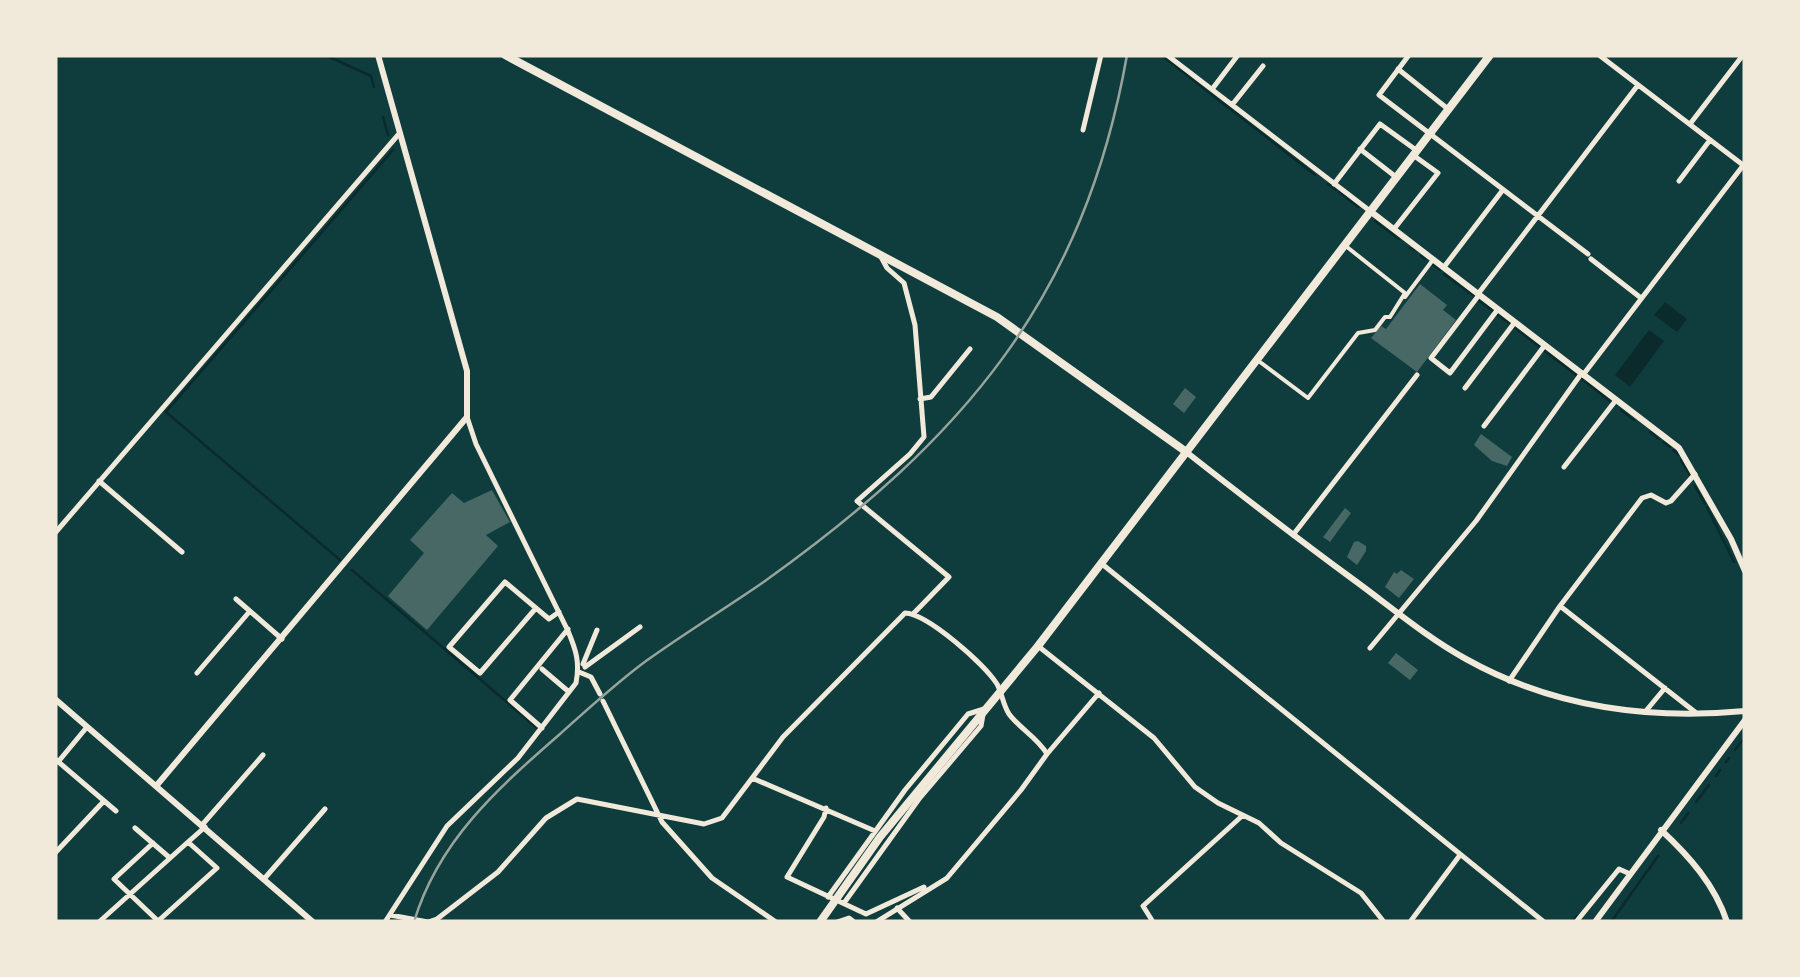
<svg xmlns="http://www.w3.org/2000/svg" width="1800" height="977" viewBox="0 0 1800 977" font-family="Barlow,sans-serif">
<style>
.water{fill:#0a2a2b}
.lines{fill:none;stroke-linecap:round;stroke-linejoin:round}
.stream{stroke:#0a2a2b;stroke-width:2.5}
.building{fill:#486865}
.pedestrian{stroke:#f1e9da;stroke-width:4}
.minor{stroke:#f1e9da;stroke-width:5}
.tertiary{stroke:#f1e9da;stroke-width:6}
.secondary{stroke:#f1e9da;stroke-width:6}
.trunk{stroke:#f1e9da;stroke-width:8}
.rail{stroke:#97a49c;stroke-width:2.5}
</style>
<rect width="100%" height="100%" fill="#0f3d3e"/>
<path class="water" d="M1665,302L1687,319L1677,332L1654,315Z
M1649,330L1664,341L1630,387L1615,375Z"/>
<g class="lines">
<path class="stream" d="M325,55L371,76L374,87
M1161,55L1315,175
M383,117L388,135
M1328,184L1336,190
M1339,192L1358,207
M1375,221L1399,239
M1410,248L1414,250
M1421,256L1425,259
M1432,264L1440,270
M1444,274L1474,296
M1478,300L1493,311
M1498,315L1509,323
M1515,328L1539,346
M1545,351L1576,375
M1582,379L1611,402
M1621,410L1634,420
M1650,432L1659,439
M1663,442L1670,447
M1673,450L1679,455
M1681,460L1690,475
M1695,486L1705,504
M1707,507L1734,562
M340,560L166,412L393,150
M352,570L537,728
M1735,750L1745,737
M1726,762L1729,758
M1716,776L1720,770
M1696,802L1709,785
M1681,823L1688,813
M1572,922L1577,916
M1611,922L1658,856"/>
</g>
<path class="building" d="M1420,284L1447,305L1443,310L1456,320L1417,372L1371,338L1381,326L1386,329Z
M1185,388L1196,397L1184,413L1173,404Z
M1481,434L1512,457L1507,466L1492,461L1474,445Z
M492,490L510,522L486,535L498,546L427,630L388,596L424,553L410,540L452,493L464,503Z
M1345,508L1351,513L1330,542L1323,537Z
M1358,541L1366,546V551L1357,565L1347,557L1354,542Z
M1401,570L1414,579L1399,598L1385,587L1394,572L1397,574Z
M1396,653L1418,670L1410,680L1388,663Z"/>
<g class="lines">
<path class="pedestrian" d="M1405,297L1432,261
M1260,362L1308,398L1358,333L1375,330L1385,317H1390L1405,293L1347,247"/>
<path class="minor" d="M1167,55L1370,211
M1409,55L1379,95L1588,254
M1599,55L1743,165
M1398,69L1448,109
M1213,88L1238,55
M1232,105L1263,66
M1690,124L1743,55
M1083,130L1101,55
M1360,149L1396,177
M1679,181L1710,140
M1334,184L1380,124L1416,150
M1394,229L1438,173L1413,155
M880,255L887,268L904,283L915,325L924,437L910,454L857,501L949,577L914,613
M1591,259L1641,298
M1444,267L1502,191
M1478,294L1638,85
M1479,295L1431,358L1450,373L1498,309
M1583,375L1745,163
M1465,388L1515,322
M920,399L931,397L970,349
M1484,426L1545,345
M1564,467L1616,400
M99,481L182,552
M55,533L398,135
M1293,535L1417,375
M1102,564L1544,922
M236,599L282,639
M1560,606L1695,712
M536,608L480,673L449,647L505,582L549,619L559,612
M1038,646L1154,738L1195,787L1218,803L1259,823L1281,843L1361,893L1384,922
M1370,648L1476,521L1581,374
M583,664L597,630
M585,667L640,627
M542,669L569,692
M579,672L591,677L600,694
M197,673L250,611
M1509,681L1560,606L1642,498L1651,495L1666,503L1671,501L1695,474
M603,701L662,822L712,878L776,922
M1645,712L1665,688
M542,728L510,700L568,629
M1047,754L1099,693
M55,759L116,811
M58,762L87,727
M752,778L875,831
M826,808L824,817L787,877L866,914L924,887
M202,825L263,755
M135,828L170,858
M188,842L205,827
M153,843L114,879L158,921
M55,853L104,801
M264,879L325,809
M828,897L905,790L949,737L968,714L984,709L981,726L919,799L844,903
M897,908L910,922
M390,915L428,922L437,919L498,872L546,818L577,799L704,824L722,818L783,737L905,613C928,614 984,664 997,684C1002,693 1003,705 1009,714C1020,729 1037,737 1047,754L1021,790L947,878L876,922
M99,922L188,842L217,868L157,922
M385,922L447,826L518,758L576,683C580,662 576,650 568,631L476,444L467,417
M837,922L849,918L854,922
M1153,922L1143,906L1242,816
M1410,922L1460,855
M1576,922L1619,869L1630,874"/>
<path class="tertiary" d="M1370,211L1679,448L1731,539L1745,571
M55,699L313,922
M157,785L467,417V371L378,55
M1661,830C1689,856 1715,885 1727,922
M1595,922L1745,720"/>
<path class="secondary" d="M1185,451C1241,495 1297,538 1354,580C1391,607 1426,637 1466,659C1552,707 1648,720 1745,711"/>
<path class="trunk" d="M505,55L997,317L1185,451
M820,922L880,837L1038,646L1490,55"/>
<path class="rail" d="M414,922C438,841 498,788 560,734C588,709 616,683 646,661C685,633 726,608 765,581C962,440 1084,299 1127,55"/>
</g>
<rect width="1800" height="977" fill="none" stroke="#f1e9da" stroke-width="115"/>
</svg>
